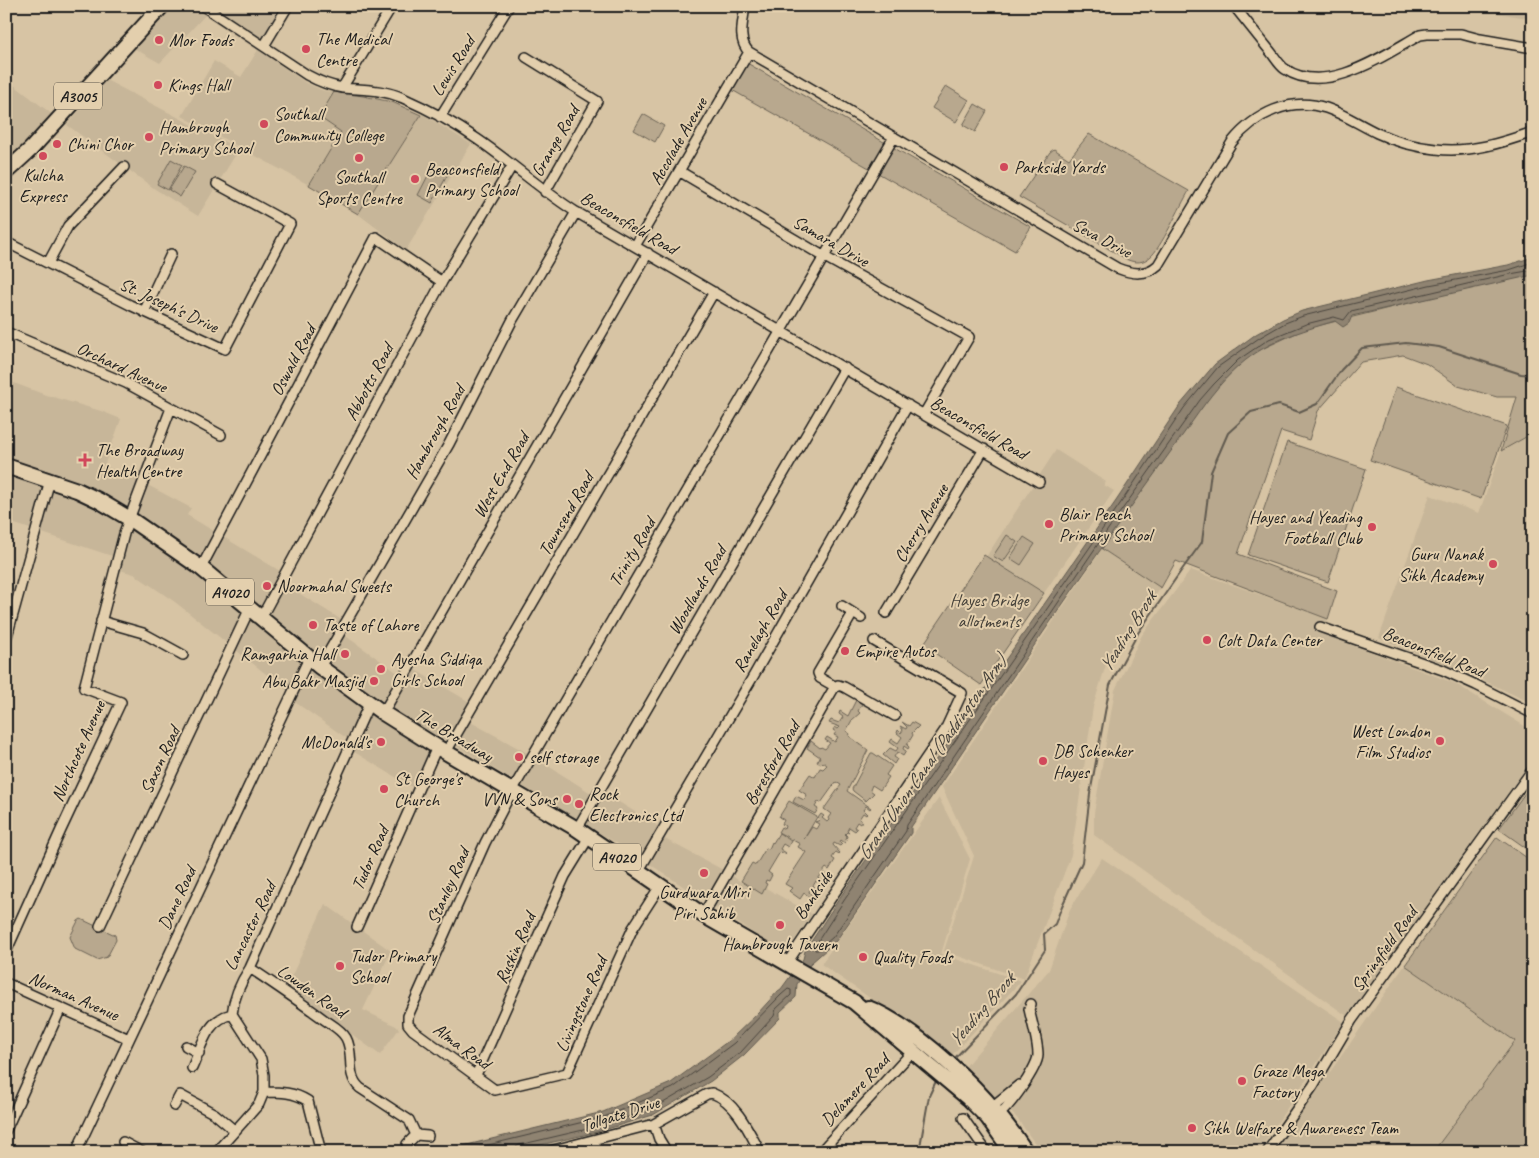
<svg xmlns="http://www.w3.org/2000/svg" width="1539" height="1158" viewBox="0 0 1539 1158" font-family="Caveat,sans-serif">
<style>
.built{fill:#c7b699}
.green{fill:#b8a88e;stroke:#6a6255}
.water{fill:#8f8371;stroke:#615a4f}
.lines{fill:none;stroke-linecap:round;stroke-linejoin:round}
.shore{stroke:#4a453e;stroke-width:1}
.stream{stroke:#615a4f;stroke-width:2}
.minor-casing{stroke:#1c1c1c;stroke-width:12}
.primary-casing{stroke:#1c1c1c;stroke-width:18}
.minor{stroke:#e3cfad;stroke-width:9}
.primary{stroke:#e3cfad;stroke-width:14}
.rail{stroke:#1c1c1c;stroke-width:2;stroke-dasharray:8 4;stroke-linecap:butt}
.poi-dot{fill:#d1495b;stroke:#e3cfad;stroke-width:2}
.labels{text-anchor:middle;stroke-width:4;stroke-linejoin:round;paint-order:stroke}
.shield{fill:#e3cfad;stroke:#585248;stroke-width:1}
.shield-label{font-size:16px;font-weight:bold;fill:#1c1c1c}
.poi-label{font-size:18px;fill:#1c1c1c;stroke:#e3cfad;text-anchor:start}
.street-label{font-size:18px;fill:#1c1c1c;stroke:#e3cfad}
.park-label{font-size:18px;fill:#433f38;stroke:#e3cfad}
.water-label{font-size:19px;font-style:italic;fill:#44403a;stroke:#e3cfad}
</style>
<rect width="100%" height="100%" fill="#d7c4a4"/>
<filter id="ink" filterUnits="userSpaceOnUse"><feTurbulence type="fractalNoise" baseFrequency=".02" numOctaves="2"/><feDisplacementMap in="SourceGraphic" scale="10" xChannelSelector="R" yChannelSelector="G"/><feConvolveMatrix kernelMatrix="1 2 1 2 8 2 1 2 1" color-interpolation-filters="sRGB"/></filter>
<g filter="url(#ink)">
<path class="built" d="M160,6H265L279,16L263,43L211,9L160,63L128,45Z
M1455,6H1533V19Z
M258,50L306,83L324,91L334,92L319,117L341,131L309,185L182,116L214,61L241,77Z
M6,79L57,118L6,172Z
M106,80L239,149L198,216L155,189L67,125Z
M422,114L471,144L406,250L358,214Z
M6,380L43,394L101,411L121,419L104,466L138,480L191,508L187,515L285,574L281,582L345,622L340,632L402,676L410,667L473,704L465,719L531,755L594,795L598,789L664,830L661,837L727,872L742,883L746,877L812,914L785,954L633,853L440,736L412,787L351,750L352,742L289,698L290,693L175,602L134,574L116,569L118,558L6,521Z
M1533,433V704L1475,676L1379,638L1430,495L1479,513L1501,451Z
M1056,450L1106,482L1104,485L1114,491L1044,593L986,557Z
M1102,549L1161,588L1108,658L1093,707L1071,855L1024,979L944,951L974,856L942,787Z
M1191,570L1328,619L1323,634L1454,683L1533,731V758L1347,1016L1094,835V813L1115,690L1142,635Z
M939,798L970,859L941,954L1021,981L952,1055L821,964Z
M1102,858L1344,1022L1258,1152H1041L1017,1118L964,1068L1049,970L1070,909Z
M325,904L391,951L363,1010L396,1026L399,1029L380,1055L287,986Z
M1405,965L1515,1041L1433,1152H1274Z"/>
<path class="green" d="M747,63L1031,227L1015,251L732,90Z
M946,86L969,100L956,122L932,108Z
M334,92L363,96L392,102L421,115L358,214L309,185L341,132L319,117Z
M975,104L987,111L975,132L963,125Z
M643,114L664,126L655,142L634,130Z
M1089,134L1189,191C1181,204 1160,250 1150,257C1143,263 1136,263 1128,260L1019,197L1050,152L1054,149L1069,159Z
M171,159L182,165L168,190L157,184Z
M184,166L195,172L180,197L169,190Z
M433,166L448,174L432,203L418,195Z
M1533,272V433L1501,451L1517,397H1497L1458,386L1427,364L1403,355L1361,362L1318,411L1309,440L1281,431L1238,554L1337,591L1328,619L1176,561L1161,588L1102,549L1137,495L1197,407L1249,355L1305,329Z
M1396,387L1507,426L1481,499L1370,460Z
M1287,442L1366,469L1328,582L1248,555Z
M1007,535L1017,542L1003,562L993,556Z
M1024,537L1035,544L1021,565L1010,558Z
M984,555L1044,593L981,685L923,645Z
M856,700L862,704L858,711L860,713L852,720L846,731L850,734L849,736L868,750L847,791L871,808L870,809L866,806L863,810L867,814L866,815L863,813L859,819L862,821L860,824L857,822L854,827L857,829L855,831L849,827L847,831L849,833L847,832L845,834L847,836L845,843L841,840L840,842L842,844L840,846L834,843L833,845L840,853L839,854L836,852L832,858L835,860L829,870L826,868L823,872L826,874L824,877L821,875L818,879L821,881L820,884L816,881L813,886L816,888L815,890L811,888L809,892L812,895L810,897L804,893L800,899L789,891L792,888L785,884L806,852L798,847L800,844L778,832L781,827L784,829L785,826L782,824L784,820L779,817L789,801L817,817L804,839L812,827L816,829L819,824L815,822L820,820L818,818L821,814L824,816L822,818L827,822L829,820L828,818L831,814L824,809L841,785L836,782L821,803L818,802L815,807L818,809L815,814L793,802L796,796L804,800L807,795L799,790L810,774L815,777L820,768L823,769L827,765L823,762L821,764L817,762L820,757L807,748L811,741L820,748L821,747L825,749L830,743L825,740L827,737L835,742L838,737L834,735L836,732L833,730L835,727L838,729L840,727L829,723L831,720L839,723L843,717L839,714L840,711L848,716Z
M902,722L909,726L912,722L919,726L912,733L913,735L907,745L909,747L908,749L904,746L903,749L906,751L903,756L897,752L894,757L897,759L894,764L883,755L890,748L896,751L898,748L890,742L892,739L898,743L902,737L897,733L898,730L901,733L903,730L900,726L906,729L907,727Z
M871,753H873L892,766L886,775L889,777L880,790L872,785L870,790L874,793L866,801L853,791L852,789Z
M1533,782V853L1499,829Z
M779,833L791,841L788,847L783,844L780,849L786,853L785,854L780,852L768,872L772,875L769,881L766,880L765,883L767,884L762,894L741,881L752,863L756,865L766,848L769,849L772,842L773,843Z
M1497,837L1533,862V1152H1433L1515,1041L1405,965Z
M81,919L115,935L116,940L107,957L97,960L75,949L70,937L78,921Z"/>
<path class="water" d="M1533,257V275L1352,316L1349,323L1343,327L1335,321C1301,331 1267,341 1240,365C1219,383 1203,406 1187,429C1172,449 1158,470 1143,490C1063,601 988,714 911,827V833L836,941L811,963L797,984L796,997L780,1012V1018L744,1055L711,1081L653,1115L597,1132L510,1152H438L603,1112L671,1083L731,1039L758,1013L778,991L781,989L803,959L805,951L841,896L1116,501L1180,405L1215,364L1256,334L1283,319L1302,311L1428,280L1508,265Z"/>
<g class="lines">
<path class="shore" d="M1533,262L1509,270L1429,285L1303,316L1285,323L1259,338L1218,367L1184,408L1120,504L845,899L814,947L815,950H818L833,937L906,831L907,825L1109,528L1200,400L1214,384L1238,360L1269,339L1306,324L1334,317L1344,320L1351,311L1510,274L1533,270
M459,1152L604,1117L673,1088L734,1043L781,995L788,989L791,990V995L776,1009L774,1016L741,1052L708,1077L651,1110L596,1127L519,1145L516,1147L515,1152"/>
<path class="stream" d="M953,1060L1016,994L1045,950L1044,934L1055,924L1062,906L1082,862L1090,794L1110,685L1138,633L1181,571L1202,542L1211,472L1228,433L1251,412L1279,405L1299,412L1317,404L1341,370L1362,348L1406,343L1439,347L1521,374L1533,375
M919,1152L929,1096L937,1079"/>
<defs>
<path id="minor" d="M203,6L307,75C318,81 330,86 343,88C363,90 383,89 403,98C428,109 454,123 477,139C511,162 541,190 576,212L1039,482
M745,6C743,22 737,40 749,52L1117,268C1132,274 1146,276 1158,265L1232,142C1255,114 1290,96 1326,108C1344,114 1360,125 1377,133C1396,142 1416,147 1436,149C1470,153 1502,143 1533,132
M1234,6C1246,21 1258,36 1270,51C1275,57 1279,65 1285,69C1326,97 1384,55 1420,35L1427,34H1461L1480,39L1533,48
M264,46L288,6
M526,57L597,101L545,192
M342,88L392,6
M440,117L509,6
M679,171L823,256L969,337L924,414
M6,242L130,305L225,349L290,224L217,184
M635,246L749,52
M48,263L68,226L124,167
M144,312L171,254
M6,332L126,383L221,435
M201,568L376,237L442,282
M842,606L853,613
M886,613L984,449
M261,618L442,282L512,166
M101,621L143,633L183,655
M1320,627L1443,670L1476,685L1533,714
M6,640L50,480
M320,667L449,444L512,321L576,212
M836,687L820,678L818,673L853,613L861,618
M383,713L648,253
M446,752L714,292
M577,829L845,368
M638,872L754,675L908,405
M660,886L633,928L567,1073L495,1090L413,1030L408,1024V1016L485,843L512,791L894,137
M703,915L834,688L838,685L844,687L895,716
M100,926L250,608
M357,927L437,747
M6,952L61,830L121,702L84,688L125,530L171,408
M787,963L945,730L962,693L874,641
M250,968C274,984 299,1001 322,1018C330,1024 341,1029 346,1038C355,1054 345,1075 360,1088L409,1120L416,1135L407,1144
M6,983L129,1039
M186,1046L199,1053
M192,1068C202,1046 206,1020 232,1014
M476,1075L565,876L589,837
M264,1092C281,1092 294,1092 308,1101L321,1152
M174,1106L180,1095L215,1114L234,1130
M991,1112L993,1106L1019,1085
M994,1117C1006,1114 1038,1067 1038,1055C1038,1041 1032,1023 1029,1009L1031,1004
M963,1118L987,1152
M654,1124L659,1139L667,1152
M6,1130L61,1008
M416,1135L428,1136
M594,1140L597,1152
M123,1142L142,1152
M76,1152L309,658
M216,1152L259,1104L264,1092V1075L261,1059L232,1014C234,996 240,983 250,968L369,704
M546,1152L654,1124L707,1094L712,1093C736,1102 749,1131 760,1152
M820,1152L913,1051
M1267,1152L1313,1086L1352,1020L1533,769"/>
<path id="primary" d="M6,172L31,149L162,6
M6,466L77,490L98,500L130,519L201,568L320,667L383,713L437,747L577,829L703,915L854,1002L968,1098L988,1118L1012,1152
M868,1008C887,1015 905,1028 921,1040C962,1072 997,1108 1026,1152"/>
</defs>
<use href="#minor" class="minor-casing"/>
<use href="#primary" class="primary-casing"/>
<use href="#minor" class="minor"/>
<use href="#primary" class="primary"/>
<path class="rail" d="M1518,6L1533,9"/>
</g>
</g>
<g class="poi-dot">
<circle cx="159" cy="40" r="5"/>
<circle cx="306" cy="49" r="5"/>
<circle cx="158" cy="85" r="5"/>
<circle cx="264" cy="124" r="5"/>
<circle cx="149" cy="137" r="5"/>
<circle cx="57" cy="144" r="5"/>
<circle cx="43" cy="156" r="5"/>
<circle cx="359" cy="158" r="5"/>
<circle cx="1004" cy="167" r="5"/>
<circle cx="415" cy="179" r="5"/>
<path d="M82.5 452.5h5v5h5v5h-5v5h-5v-5h-5v-5h5z"/>
<circle cx="1049" cy="524" r="5"/>
<circle cx="1372" cy="527" r="5"/>
<circle cx="1493" cy="564" r="5"/>
<circle cx="267" cy="586" r="5"/>
<circle cx="313" cy="625" r="5"/>
<circle cx="1207" cy="640" r="5"/>
<circle cx="845" cy="651" r="5"/>
<circle cx="345" cy="654" r="5"/>
<circle cx="381" cy="669" r="5"/>
<circle cx="374" cy="681" r="5"/>
<circle cx="1440" cy="741" r="5"/>
<circle cx="381" cy="742" r="5"/>
<circle cx="519" cy="757" r="5"/>
<circle cx="1043" cy="761" r="5"/>
<circle cx="384" cy="789" r="5"/>
<circle cx="567" cy="799" r="5"/>
<circle cx="579" cy="804" r="5"/>
<circle cx="704" cy="873" r="5"/>
<circle cx="780" cy="925" r="5"/>
<circle cx="863" cy="957" r="5"/>
<circle cx="340" cy="966" r="5"/>
<circle cx="1242" cy="1081" r="5"/>
<circle cx="1192" cy="1128" r="5"/>
</g>
<g class="labels">
<g class="shield">
<rect x="54" y="82.5" width="48" height="27" rx="4"/>
<rect x="206" y="578.5" width="48" height="27" rx="4"/>
<rect x="593" y="843.5" width="48" height="27" rx="4"/>
</g>
<g class="shield-label">
<text x="78" y="102">A3005</text>
<text x="230" y="598">A4020</text>
<text x="617" y="863">A4020</text>
</g>
<g class="poi-label">
<text x="316" y="45">The Medical<tspan x="316" dy="21">Centre</tspan></text>
<text x="169" y="46">Mor Foods</text>
<text x="168" y="91">Kings Hall</text>
<text x="274" y="120">Southall<tspan x="274" dy="21">Community College</tspan></text>
<text x="159" y="133">Hambrough<tspan x="159" dy="21">Primary School</tspan></text>
<text x="67" y="150">Chini Chor</text>
<text x="1014" y="173">Parkside Yards</text>
<text x="425" y="175">Beaconsfield<tspan x="425" dy="21">Primary School</tspan></text>
<text x="43" y="181" text-anchor="middle">Kulcha<tspan x="43" dy="21">Express</tspan></text>
<text x="359" y="183" text-anchor="middle">Southall<tspan x="359" dy="21">Sports Centre</tspan></text>
<text x="96" y="456">The Broadway<tspan x="96" dy="21">Health Centre</tspan></text>
<text x="1059" y="520">Blair Peach<tspan x="1059" dy="21">Primary School</tspan></text>
<text x="1362" y="523" text-anchor="end">Hayes and Yeading<tspan x="1362" dy="21">Football Club</tspan></text>
<text x="1483" y="560" text-anchor="end">Guru Nanak<tspan x="1483" dy="21">Sikh Academy</tspan></text>
<text x="277" y="592">Noormahal Sweets</text>
<text x="323" y="631">Taste of Lahore</text>
<text x="1217" y="646">Colt Data Center</text>
<text x="855" y="657">Empire Autos</text>
<text x="335" y="660" text-anchor="end">Ramgarhia Hall</text>
<text x="391" y="665">Ayesha Siddiqa<tspan x="391" dy="21">Girls School</tspan></text>
<text x="364" y="687" text-anchor="end">Abu Bakr Masjid</text>
<text x="1430" y="737" text-anchor="end">West London<tspan x="1430" dy="21">Film Studios</tspan></text>
<text x="371" y="748" text-anchor="end">McDonald's</text>
<text x="1053" y="757">DB Schenker<tspan x="1053" dy="21">Hayes</tspan></text>
<text x="529" y="763">self storage</text>
<text x="394" y="785">St George's<tspan x="394" dy="21">Church</tspan></text>
<text x="589" y="800">Rock<tspan x="589" dy="21">Electronics Ltd</tspan></text>
<text x="557" y="805" text-anchor="end">VVN &amp; Sons</text>
<text x="704" y="898" text-anchor="middle">Gurdwara Miri<tspan x="704" dy="21">Piri Sahib</tspan></text>
<text x="780" y="950" text-anchor="middle">Hambrough Tavern</text>
<text x="350" y="962">Tudor Primary<tspan x="350" dy="21">School</tspan></text>
<text x="873" y="963">Quality Foods</text>
<text x="1252" y="1077">Graze Mega<tspan x="1252" dy="21">Factory</tspan></text>
<text x="1202" y="1134">Sikh Welfare &amp; Awareness Team</text>
</g>
<g class="street-label">
<text transform="translate(453 66) rotate(-58)" y="6">Lewis Road</text>
<text transform="translate(555 141) rotate(-60)" y="6">Grange Road</text>
<text transform="translate(678 141) rotate(-60)" y="6">Accolade Avenue</text>
<text transform="translate(629 223) rotate(30)" y="6">Beaconsfield Road</text>
<text transform="translate(1102 238) rotate(28)" y="6">Seva Drive</text>
<text transform="translate(831 241) rotate(30)" y="6">Samara Drive</text>
<text transform="translate(169 305) rotate(25)" y="6">St. Joseph's Drive</text>
<text transform="translate(293 360) rotate(-62)" y="6">Oswald Road</text>
<text transform="translate(122 367) rotate(25)" y="6">Orchard Avenue</text>
<text transform="translate(369 382) rotate(-62)" y="6">Abbotts Road</text>
<text transform="translate(979 428) rotate(30)" y="6">Beaconsfield Road</text>
<text transform="translate(435 432) rotate(-61)" y="6">Hambrough Road</text>
<text transform="translate(501 475) rotate(-60)" y="6">West End Road</text>
<text transform="translate(566 514) rotate(-60)" y="6">Townsend Road</text>
<text transform="translate(921 523) rotate(-59)" y="6">Cherry Avenue</text>
<text transform="translate(632 552) rotate(-60)" y="6">Trinity Road</text>
<text transform="translate(697 590) rotate(-60)" y="6">Woodlands Road</text>
<text transform="translate(760 631) rotate(-60)" y="6">Ranelagh Road</text>
<text transform="translate(1434 652) rotate(22)" y="6">Beaconsfield Road</text>
<text transform="translate(454 735) rotate(31)" y="6">The Broadway</text>
<text transform="translate(78 751) rotate(-66)" y="6">Northcote Avenue</text>
<text transform="translate(160 760) rotate(-65)" y="6">Saxon Road</text>
<text transform="translate(772 763) rotate(-60)" y="6">Beresford Road</text>
<text transform="translate(370 858) rotate(-66)" y="6">Tudor Road</text>
<text transform="translate(448 886) rotate(-66)" y="6">Stanley Road</text>
<text transform="translate(813 895) rotate(-56)" y="6">Bankside</text>
<text transform="translate(177 898) rotate(-65)" y="6">Dane Road</text>
<text transform="translate(250 926) rotate(-64)" y="6">Lancaster Road</text>
<text transform="translate(515 948) rotate(-66)" y="6">Ruskin Road</text>
<text transform="translate(1384 949) rotate(-54)" y="6">Springfield Road</text>
<text transform="translate(312 991) rotate(35)" y="6">Lowden Road</text>
<text transform="translate(74 996) rotate(24)" y="6">Norman Avenue</text>
<text transform="translate(581 1004) rotate(-66)" y="6">Livingstone Road</text>
<text transform="translate(462 1046) rotate(36)" y="6">Alma Road</text>
<text transform="translate(855 1090) rotate(-47)" y="6">Delamere Road</text>
<text transform="translate(620 1114) rotate(-18)" y="6">Tollgate Drive</text>
</g>
<g class="park-label">
<text x="989" y="606">Hayes Bridge<tspan x="989" dy="21">allotments</tspan></text>
</g>
<g class="water-label">
<text transform="translate(1127 631) rotate(-58)" y="7">Yeading Brook</text>
<text transform="translate(931 757) rotate(-55)" y="7">Grand Union Canal (Paddington Arm)</text>
<text transform="translate(981 1009) rotate(-49)" y="7">Yeading Brook</text>
</g>
</g>
<rect width="1539" height="1158" fill="none" stroke="#e3cfad" stroke-width="25"/>
<rect x="12" y="12" width="1514" height="1133" fill="none" stroke="#1c1c1c" stroke-width="2" filter="url(#ink)"/>
</svg>
